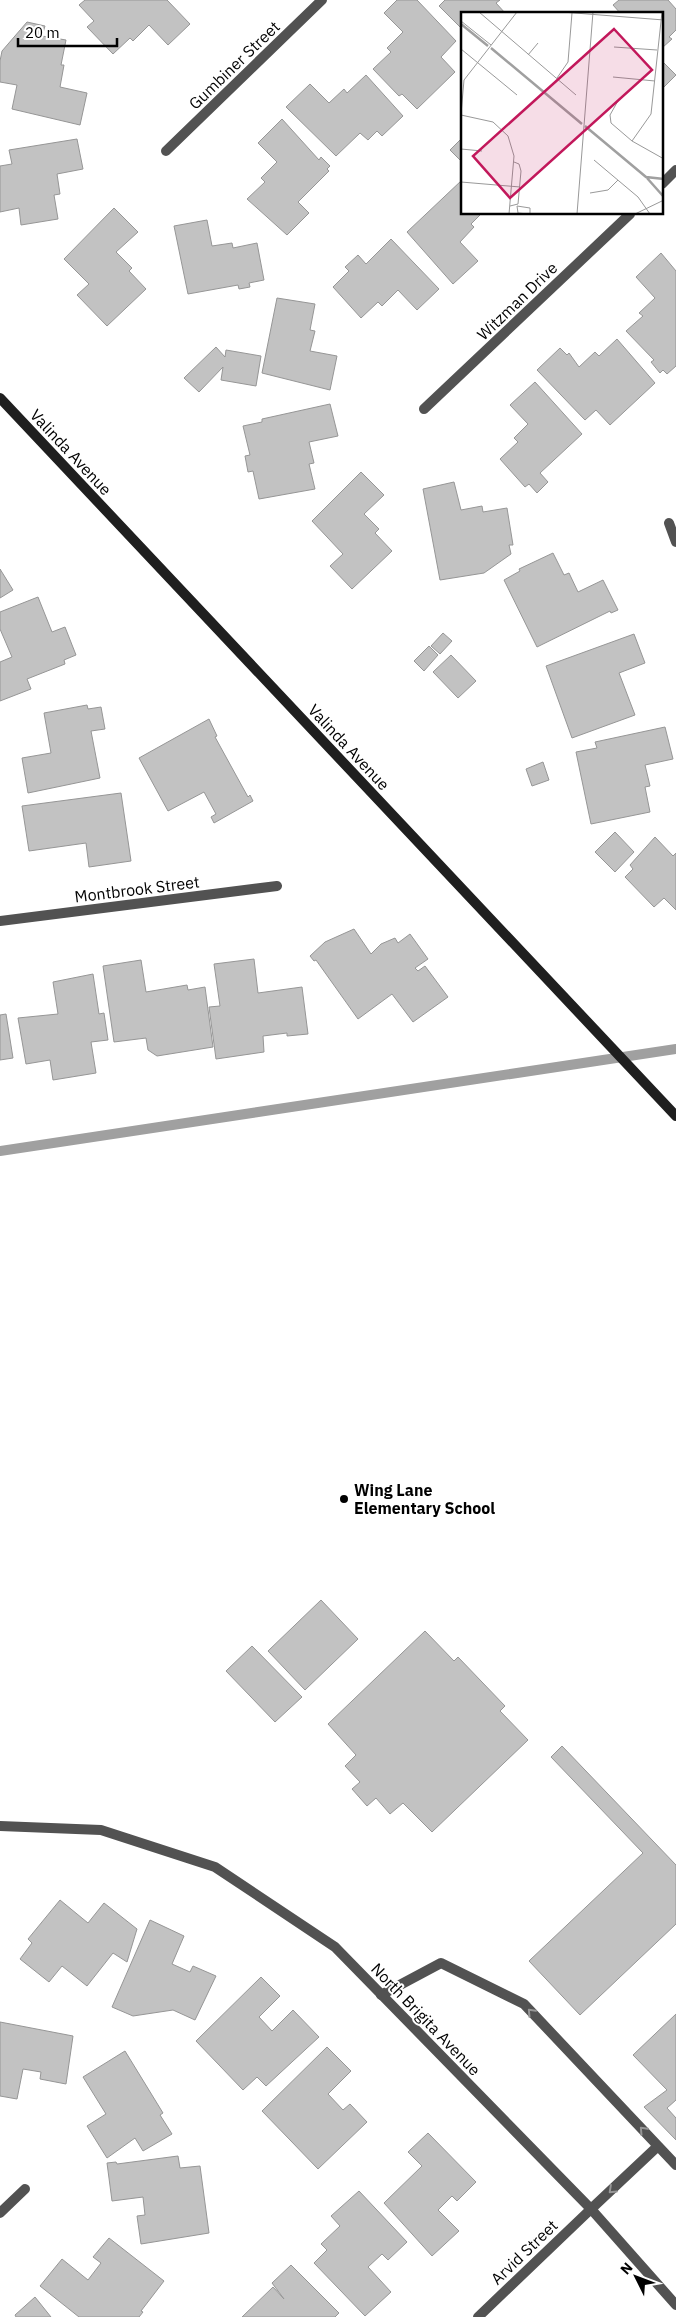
<svg xmlns="http://www.w3.org/2000/svg" width="676" height="2317" viewBox="0 0 676 2317" font-family="'IBM Plex Sans',sans-serif">
<style>
.lines{fill:none;stroke-linecap:round;stroke-linejoin:round}
.stream{stroke:#a0a0a0;stroke-width:10}
.building{fill:#c2c2c2;stroke:#969696}
.lane{stroke:#525252;stroke-width:10}
.street{stroke:#525252;stroke-width:10}
.secondary{stroke:#1f1f1f;stroke-width:10}
.oneway{stroke:#979797}
.poi-dot{fill:#000;stroke:#fff;stroke-width:2}
.labels{text-anchor:middle;stroke-width:4;stroke-linejoin:round;paint-order:stroke}
.street-label{font-size:16px;fill:#000;stroke:#fff}
.poi-label{font-size:16px;font-weight:bold;fill:#000;stroke:#fff;text-anchor:start}
.inset-river{fill:none;stroke:#a0a0a0;stroke-width:2.5}
.inset-road{fill:none;stroke:#999;stroke-width:1}
.view{fill:#c2185b;fill-opacity:0.15;stroke:#c2185b;stroke-width:2.5}
.inset-edge{fill:none;stroke:#000;stroke-width:2.5}
</style>
<rect width="100%" height="100%" fill="#fff"/>
<g class="lines">
<path class="stream" d="M0,1151L676,1049"/>
</g>
<path class="building" d="M85,0H167L190,24L168,45L149,25L133,41L130,38L113,54L87,27L94,21L79,5Z
M397,0H417L456,41L441,57L455,72L417,109L402,94L399,96L373,69L391,52L387,48L403,32L384,13Z
M445,0H500L496,3L506,14H462V29L439,6Z
M619,0H668L676,9V30L669,37L672,39L662,48V14H621L613,5Z
M27,22L45,26L42,36L66,40L61,65H64L60,87L87,93L80,125L12,109L17,85L0,82V61L2,51Z
M662,61L676,75L662,89Z
M366,75L403,116L382,136L377,131L368,140L360,133L336,156L286,107L310,84L329,103L344,89L347,93Z
M282,119L319,160L321,157L330,166L327,169L329,171L298,202L309,213L287,235L247,199L265,182L261,178L277,162L258,143Z
M462,138V162L450,150Z
M77,139L83,169L57,174L60,194L54,195L58,219L21,225L19,208L0,212V166L12,164L9,150Z
M462,180V214H481L471,224L474,227L460,242L478,261L453,284L407,232Z
M114,208L138,232L116,252L132,268L129,271L146,289L107,326L77,295L89,284L64,259Z
M207,220L212,246L232,243L233,248L257,243L264,280L249,283L250,287L239,289L238,285L188,294L174,226Z
M391,239L439,289L417,310L398,290L382,306L378,302L361,318L333,287L349,271L345,267L358,255L366,264Z
M661,253L676,271V366L667,374L663,370L660,373L651,362L654,360L626,331L643,316L639,313L655,298L636,277Z
M277,298L315,304L310,330L315,331L310,351L337,356L330,390L262,373Z
M617,339L655,383L610,425L596,410L585,420L537,370L560,348L567,355L569,353L579,367L595,352L599,356Z
M216,347L225,357L226,350L261,356L256,386L221,380L223,367L199,392L184,378Z
M535,382L582,434L540,473L548,482L537,493L529,484L525,487L500,459L518,442L514,438L528,424L510,405Z
M330,404L338,436L309,442L314,463L309,464L315,489L259,499L253,471L248,472L245,456L250,455L243,426L262,422V419Z
M361,472L384,495L364,514L379,529L375,533L392,551L352,589L330,566L343,554L312,521Z
M454,482L461,510L482,506L483,512L507,508L513,545H509L511,554L484,573L440,580L423,489Z
M553,553L564,575L569,573L578,592L603,580L618,610L611,613L610,611L537,647L504,580L520,571L519,569Z
M0,569L13,590L0,598Z
M38,597L52,632L65,627L76,655L64,660L65,664L27,679L31,689L0,701V662L12,657L0,629V612Z
M443,633L452,641L440,654L431,646Z
M634,634L645,663L619,673L635,715L572,738L546,666Z
M429,646L438,655L424,671L414,661Z
M451,655L476,681L458,698L433,672Z
M87,705L88,709L101,707L105,729L91,731L100,778L28,793L22,758L51,753L44,713Z
M209,719L217,736L215,737L248,797L250,795L253,801L214,823L211,817L216,814L204,792L168,811L139,758Z
M665,727L673,759L645,765L650,786L645,787L650,812L591,824L576,752L597,748L595,742Z
M543,762L549,780L532,786L526,769Z
M121,793L131,861L89,867L86,843L29,851L22,806Z
M615,832L634,852L615,872L595,852Z
M655,837L673,856L676,853V910L664,898L654,907L625,877L633,869L630,865Z
M354,929L371,954L381,944L395,938L398,943L410,934L428,959L415,968L418,971L425,966L448,997L413,1022L392,994L358,1019L316,960L314,961L310,956L325,942Z
M254,959L258,993L302,987L308,1034L287,1036V1033L263,1036L264,1052L216,1059L209,1007L220,1006L214,964Z
M141,960L146,992L187,985L188,990L205,987L213,1047L157,1056L148,1050L146,1038L114,1042L103,966Z
M93,974L99,1014L104,1013L108,1040L91,1042L96,1073L53,1080L50,1060L26,1064L18,1018L58,1014L53,982Z
M6,1014L13,1058L0,1060V1015Z
M321,1600L358,1639L305,1690L268,1651Z
M425,1631L454,1661L458,1657L505,1706L500,1711L528,1740L432,1832L403,1803L390,1814L376,1798L367,1806L352,1789L360,1782L345,1766L356,1755L328,1724Z
M252,1646L302,1697L275,1722L226,1671Z
M562,1746L676,1865V1924L580,2015L529,1961L643,1853L551,1757Z
M60,1900L88,1923L104,1903L137,1929L127,1962L113,1953L87,1986L62,1966L49,1982L20,1959L32,1943L28,1939Z
M150,1920L184,1936L172,1964L190,1972L193,1966L216,1976L195,2020L173,2010L133,2016L112,2007Z
M261,1977L280,1996L259,2017L272,2031L293,2010L319,2037L266,2086L257,2077L243,2090L196,2041Z
M676,2014V2100L667,2108L676,2118V2140L644,2107L667,2090L633,2055Z
M0,2022L73,2036L66,2084L40,2079L41,2072L23,2069L17,2099L0,2096Z
M327,2047L351,2071L328,2094L343,2110L350,2104L367,2122L318,2169L262,2111Z
M125,2051L163,2113L160,2115L172,2134L143,2151L135,2138L107,2158L87,2126L106,2114L83,2077Z
M428,2133L476,2182L457,2201L452,2196L438,2210L459,2231L432,2256L384,2203L422,2166L408,2152Z
M178,2156L180,2168L200,2166L209,2233L141,2244L137,2216L145,2215L143,2197L112,2201L107,2163L116,2162L117,2164Z
M359,2191L407,2242L388,2260L382,2254L368,2267L391,2292L365,2316L314,2263L327,2250L321,2244L340,2226L331,2216Z
M109,2238L164,2281L141,2311L143,2312L139,2317H79L40,2286L62,2259L88,2280L101,2263L93,2257Z
M291,2265L339,2313L335,2317H242L273,2287L284,2299L272,2283Z
M35,2297L51,2317H16L15,2315Z"/>
<g class="lines">
<path class="lane" d="M381,1995L441,1963L524,2004L676,2165
M591,2209L658,2146"/>
<path class="street" d="M166,151L322,0
M662,184L676,170
M424,409L630,214
M669,523L676,542
M0,921L277,886
M0,1826L101,1830L215,1867L335,1947L591,2209L676,2305
M0,2213L25,2189
M478,2317L591,2209"/>
<path class="secondary" d="M0,398L676,1116"/>
</g>
<defs><path id="oneway-chevron" d="M-2-3.5L2.5 0L-2 3.5" fill="none" stroke-width="1.6" stroke-linecap="round" stroke-linejoin="round" transform="scale(1.25)"/></defs>
<g class="oneway">
<use href="#oneway-chevron" transform="translate(531 2012) rotate(-133)"/>
<use href="#oneway-chevron" transform="translate(643 2130) rotate(-133)"/>
<use href="#oneway-chevron" transform="translate(612 2190) rotate(137)"/>
</g>
<circle class="poi-dot" cx="344" cy="1499" r="5"/>
<g class="labels">
<g class="street-label">
<text transform="translate(234 65) rotate(-44)" y="6">Gumbiner Street</text>
<text transform="translate(517 301) rotate(-44)" y="6">Witzman Drive</text>
<text transform="translate(71 452) rotate(47)" y="6">Valinda Avenue</text>
<text transform="translate(349 747) rotate(47)" y="6">Valinda Avenue</text>
<text transform="translate(137 889) rotate(-7)" y="6">Montbrook Street</text>
<text transform="translate(426 2019) rotate(46)" y="6">North Brigita Avenue</text>
<text transform="translate(524 2252) rotate(-44)" y="6">Arvid Street</text>
</g>
<g class="poi-label">
<text x="354" y="1496">Wing Lane<tspan x="354" dy="18">Elementary School</tspan></text>
</g>
</g>
<g transform="translate(461 12)">
<rect width="202" height="202" fill="#fff"/>
<path class="inset-river" d="M0,12L27,34M30,36L121,112M124,114L185,165L203,167M186,166L202,184"/>
<path class="inset-road" d="M18,0L115,83M101,0L203,8M0,9L30,33M153,35L196,38M0,37L56,83M67,43L77,31M152,65L194,69M96,66L107,50L111,1M158,87L149,103L150,111L171,129L203,147M0,102L3,68L56,0M0,103L32,110L47,124L53,144L48,202M171,129L190,102L201,0M0,137L21,139M133,148L177,185L189,202M0,170L59,175M129,181L147,178L157,168M49,194L57,192L60,159L58,152L53,150M67,202L57,201L56,194L69,196V202M116,202L132,0M174,202L203,188"/>
<path class="view" d="M153,17L191,58L49,186L12,144Z"/>
<rect width="202" height="202" class="inset-edge"/>
</g>
<g transform="translate(636 2277) rotate(312)" stroke="#ffffff" stroke-width="4" paint-order="stroke">
<path d="M0-4L9 19L0 12L-9 19Z" fill="#000000"/>
<text y="-8" font-size="14" font-weight="bold" text-anchor="middle" fill="#000000">N</text>
</g>
<path d="M18 38v8h99v-8" fill="none" stroke="#000000" stroke-width="2.5"/>
<text x="25" y="38" font-size="15" fill="#000000" stroke="#ffffff" stroke-width="4" paint-order="stroke">20 m</text>
</svg>
